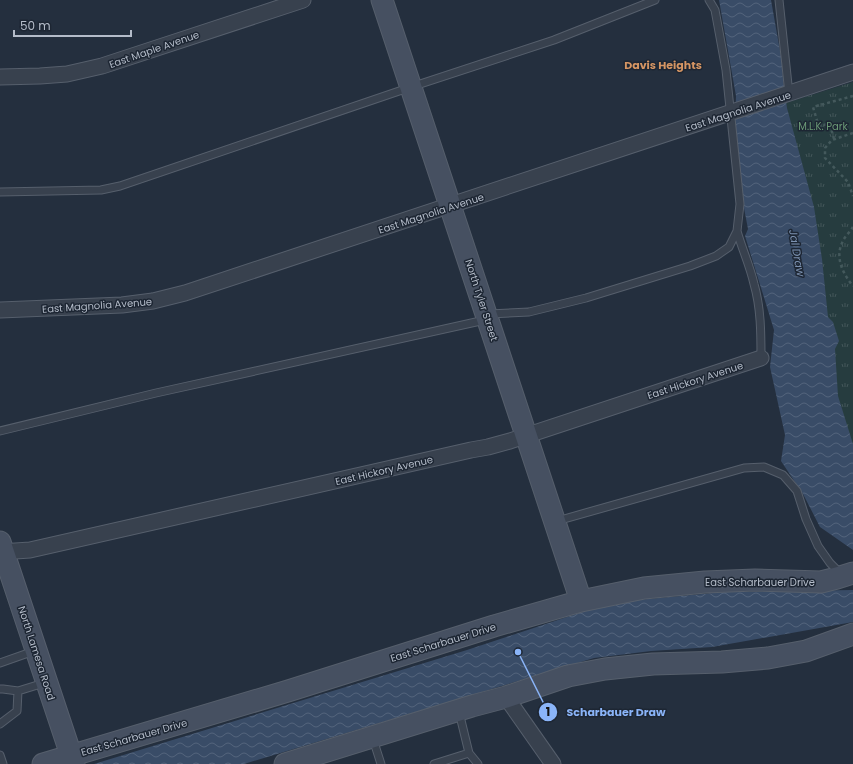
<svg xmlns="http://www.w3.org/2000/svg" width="853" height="764" viewBox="0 0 853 764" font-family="Poppins,sans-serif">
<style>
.park{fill:url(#park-tufts)}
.water{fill:url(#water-waves)}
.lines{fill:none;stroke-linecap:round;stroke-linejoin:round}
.lane-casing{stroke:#565f6c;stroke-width:9}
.street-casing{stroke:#565f6c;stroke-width:17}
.secondary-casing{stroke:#565f6c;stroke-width:23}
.path{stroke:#44595c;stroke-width:2.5;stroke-dasharray:3 3;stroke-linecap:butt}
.lane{stroke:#38414e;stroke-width:7}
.street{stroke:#38414e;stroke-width:15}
.secondary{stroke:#465061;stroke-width:21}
.labels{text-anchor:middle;stroke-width:3;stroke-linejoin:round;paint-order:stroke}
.street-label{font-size:10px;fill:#b4bcc9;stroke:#1d2633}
.park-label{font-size:10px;fill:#6b9a76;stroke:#1d2633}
.neighbourhood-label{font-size:11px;font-weight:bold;fill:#d59563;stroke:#1d2633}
.water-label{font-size:11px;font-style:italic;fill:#7c92b1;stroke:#1d2633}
.leader{fill:none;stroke:#8ab4f8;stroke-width:1.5}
.callout-dot{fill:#8ab4f8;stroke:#1d2633;stroke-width:1.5}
.mark-label{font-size:12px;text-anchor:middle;font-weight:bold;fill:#111}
.callout-label{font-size:11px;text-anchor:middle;font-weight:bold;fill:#8ab4f8;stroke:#1d2633;stroke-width:3;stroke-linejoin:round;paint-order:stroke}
</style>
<defs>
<pattern id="park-tufts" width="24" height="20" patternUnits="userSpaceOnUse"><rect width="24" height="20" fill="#263c3f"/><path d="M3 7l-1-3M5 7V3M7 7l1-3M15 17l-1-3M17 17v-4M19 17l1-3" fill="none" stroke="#435659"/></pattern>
<pattern id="water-waves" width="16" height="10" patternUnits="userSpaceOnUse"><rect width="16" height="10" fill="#394c67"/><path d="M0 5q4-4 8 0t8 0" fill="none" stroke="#53647b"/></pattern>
</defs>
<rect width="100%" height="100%" fill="#242f3e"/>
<path class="park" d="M853,82V456L840,415L804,189L786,103Z"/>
<path class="water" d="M719,0H771L782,62L783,80L787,108L814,207L822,259L828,317L833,322L839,341L835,349L838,396L853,444V550L820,527L803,494L781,461L785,435L770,367L774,330L745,236L748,229L744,208L735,124L736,96Z
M853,590V622L712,647L651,651L594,658L244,764H94L467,650L582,612L605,603L724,592Z"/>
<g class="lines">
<defs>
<path id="lane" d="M779,0L789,94
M0,192L101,190L120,186L411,87L554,40L655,0
M737,231C742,249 750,266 754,284C761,308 761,334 761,358
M489,314L529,312L586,298L690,266L716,256L729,247L737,231L740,204L726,70L715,10L709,0
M0,431L156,393L485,320
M557,521L744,468L764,467L783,475L797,491L806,519L818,546L830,563L841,574
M0,663L34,651
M0,689H3L18,691L17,711L0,724
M18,691L44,683
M373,739L381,764
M469,753L478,764
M0,755L3,764
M434,764L469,753L459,712"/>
<path id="street" d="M0,77L40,76L67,74L102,66L303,0
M0,310L122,305L153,301L185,293L853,72
M0,552L30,550L471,450L488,447L510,441L761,358
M506,697L553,764"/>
<path id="secondary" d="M382,0L581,601
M0,542L74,764
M43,764L288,691L494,626L581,601L644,588L705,582L755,580L821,582L837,578L853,573
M285,764L472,706L506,697L568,676L605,669L653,664L722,662L768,658L806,651L853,634"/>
</defs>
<use href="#lane" class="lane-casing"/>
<use href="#street" class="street-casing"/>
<use href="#secondary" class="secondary-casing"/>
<path class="path" d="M853,133L832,140L825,148V158L848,182L853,196
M834,139L830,125L827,124L821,126L818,124L813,107L853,96
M853,227C850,232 844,237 842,243C835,258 843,274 853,286"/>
<use href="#lane" class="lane"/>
<use href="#street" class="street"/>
<use href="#secondary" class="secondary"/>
</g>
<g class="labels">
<g class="street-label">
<text transform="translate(154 49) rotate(-19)" y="4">East Maple Avenue</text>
<text transform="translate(738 111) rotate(-18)" y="4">East Magnolia Avenue</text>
<text transform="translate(431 213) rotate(-18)" y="4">East Magnolia Avenue</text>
<text transform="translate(482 300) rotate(72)" y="4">North Tyler Street</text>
<text transform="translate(97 305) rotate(-4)" y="4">East Magnolia Avenue</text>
<text transform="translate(695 380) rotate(-18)" y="4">East Hickory Avenue</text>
<text transform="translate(384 470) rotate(-13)" y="4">East Hickory Avenue</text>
<text x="760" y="586">East Scharbauer Drive</text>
<text transform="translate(443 642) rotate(-17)" y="4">East Scharbauer Drive</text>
<text transform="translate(37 653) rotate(72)" y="4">North Lamesa Road</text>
<text transform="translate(134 737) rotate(-16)" y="4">East Scharbauer Drive</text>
</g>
<g class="park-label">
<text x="823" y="130">M.L.K. Park</text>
</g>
<g class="neighbourhood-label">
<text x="663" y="69">Davis Heights</text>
</g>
<g class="water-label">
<text transform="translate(797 253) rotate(80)" y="4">Jal Draw</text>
</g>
</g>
<path class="leader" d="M518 652L548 712"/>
<g class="callout-dot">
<circle cx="518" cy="652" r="4"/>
<circle cx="548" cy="712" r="10"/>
</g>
<g class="mark-label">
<text x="548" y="716">1</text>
</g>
<g class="callout-label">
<text x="616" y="716">Scharbauer Draw</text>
</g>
<path d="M14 30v6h117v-6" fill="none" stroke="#b4bcc9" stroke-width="2"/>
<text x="20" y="30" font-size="12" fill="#b4bcc9" stroke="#1d2633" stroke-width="3" paint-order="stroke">50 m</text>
</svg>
